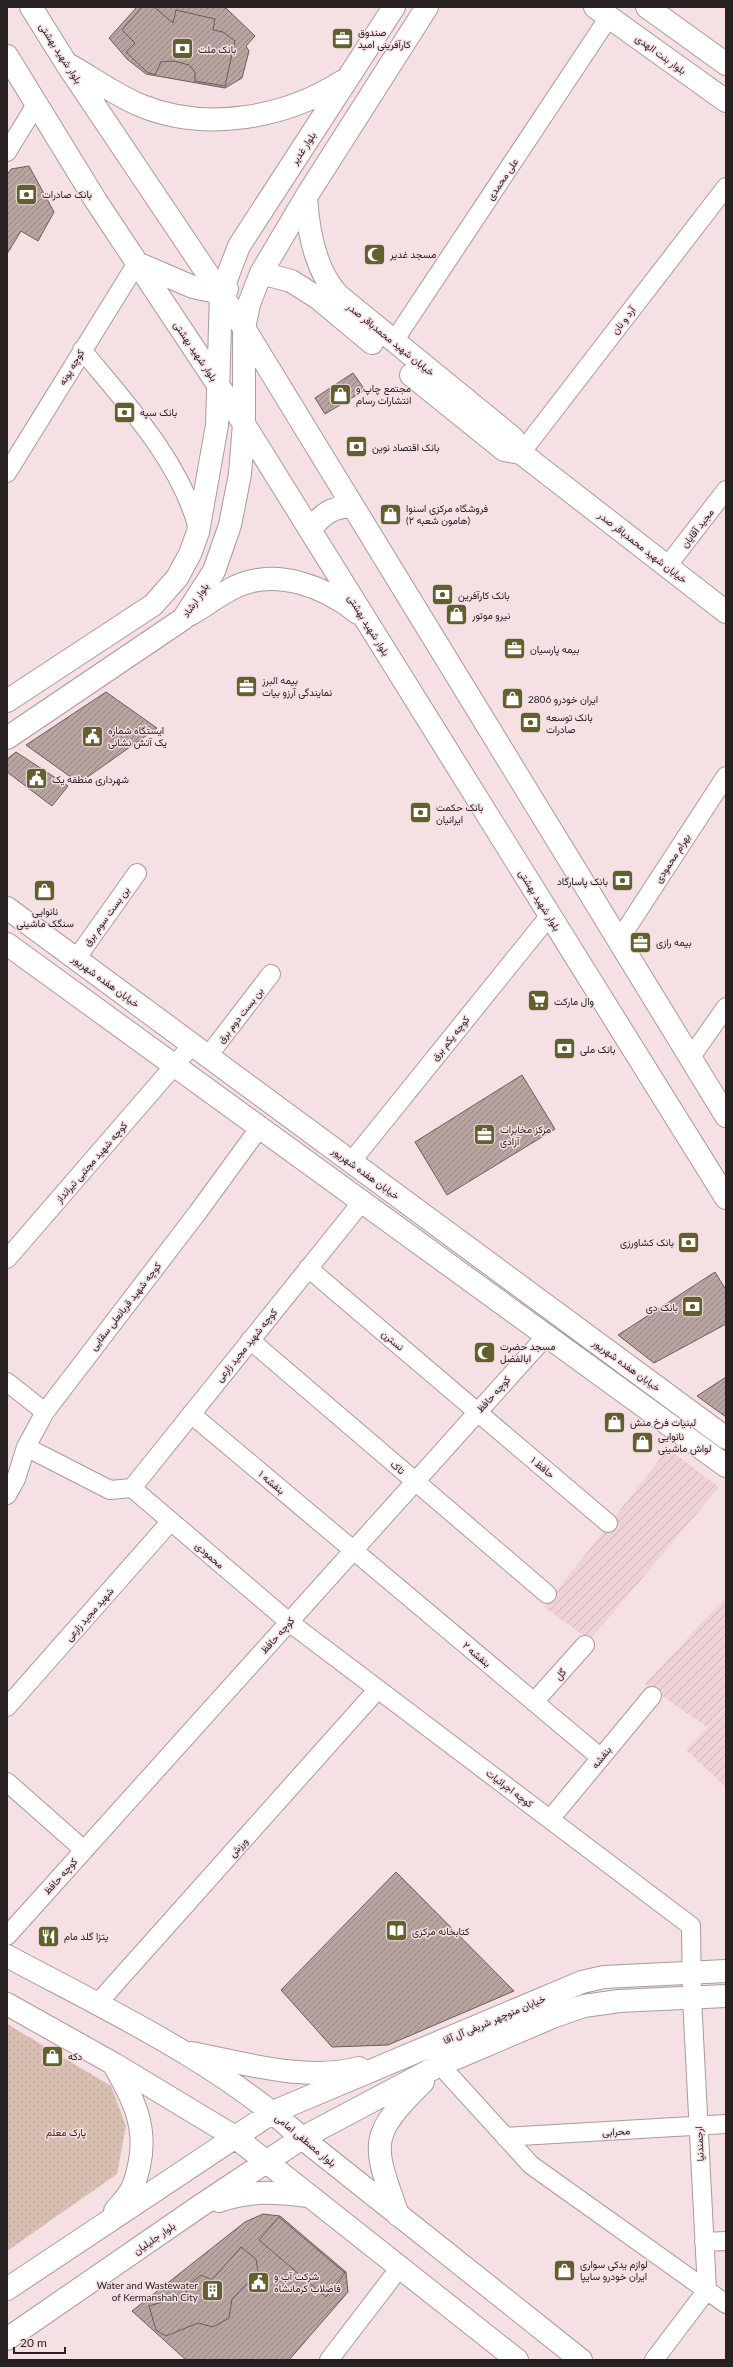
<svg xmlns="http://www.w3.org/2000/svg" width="733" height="2367" viewBox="0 0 733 2367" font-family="Lato,Vazirmatn,sans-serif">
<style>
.industrial{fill:url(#industrial-furrows)}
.green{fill:url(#green-dots)}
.building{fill:url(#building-hatch);stroke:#6e5c5a}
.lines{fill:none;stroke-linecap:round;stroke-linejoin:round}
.minor-casing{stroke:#ac999b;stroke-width:20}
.major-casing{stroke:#ac999b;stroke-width:24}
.minor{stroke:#fff;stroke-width:18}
.major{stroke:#fff;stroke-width:22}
.labels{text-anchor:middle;stroke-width:3;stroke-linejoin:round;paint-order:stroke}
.poi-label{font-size:10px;fill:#282122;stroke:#f5e0e3;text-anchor:start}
.street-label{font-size:10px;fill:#282122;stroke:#f5e0e3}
.park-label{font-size:10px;fill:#461e05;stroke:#f5e0e3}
</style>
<defs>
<pattern id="industrial-furrows" width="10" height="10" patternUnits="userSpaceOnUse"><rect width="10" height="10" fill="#efd2d6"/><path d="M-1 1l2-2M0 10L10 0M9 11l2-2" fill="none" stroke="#cdb4b7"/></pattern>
<pattern id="green-dots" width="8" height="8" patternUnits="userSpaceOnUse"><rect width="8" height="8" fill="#d9bfb1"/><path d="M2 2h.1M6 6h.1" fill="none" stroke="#baa498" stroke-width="1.8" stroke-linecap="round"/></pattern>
<pattern id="building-hatch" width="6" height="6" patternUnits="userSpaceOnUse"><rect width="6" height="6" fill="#b8a4a1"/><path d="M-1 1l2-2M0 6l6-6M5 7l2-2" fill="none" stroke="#968583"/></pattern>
</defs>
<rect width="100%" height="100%" fill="#f5e0e3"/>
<path class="industrial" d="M668,1449L719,1487L590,1640L544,1607Z
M726,1597V1707L707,1727L645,1684Z
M726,1708V1787L686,1750Z"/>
<path class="green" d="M7,2024L111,2086L126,2126L117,2174L7,2251Z"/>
<path class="building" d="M137,7H223L227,9L255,36L246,46L249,51L242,78L225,88L146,74L127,59L109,38Z
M142,7H154L173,23L176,10L215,19L213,30L223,32L235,41L225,86L195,81V72L189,65L174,61L161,62L155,75L147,72L126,52L135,43L122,30Z
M29,166L54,212L38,241L21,231L7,254V175L11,169Z
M353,373L365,390L325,414L315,398Z
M106,692L157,728L79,783L26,745Z
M16,752L68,786L52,806L7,772V759Z
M522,1075L555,1129L447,1195L415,1142Z
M715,1272L726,1290V1324L654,1363L618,1335Z
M726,1377V1417L697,1396Z
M396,1872L514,1991L388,2045L332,2047L281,1990Z
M263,2214L280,2216L346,2272L348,2292L289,2360H186L132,2311L245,2222Z
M279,2217L345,2273L326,2297L259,2240Z
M241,2247L256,2259L258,2272L232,2299L229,2318L213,2327L198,2323L166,2336L156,2330L149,2306L186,2295V2287L201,2275L212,2280Z"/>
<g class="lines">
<defs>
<path id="minor" d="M7,152L37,103
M394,341L609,17
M82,350C125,402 181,462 198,529
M521,453L726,187
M7,473L137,263
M668,565L726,490
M619,940L726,776
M76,959L137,873
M208,1056L271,974
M691,1057L726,1007
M351,1162L550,915
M7,1259L192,1045
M308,1268L608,1523
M250,1340L547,1594
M7,1382L45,1412
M191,1414L601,1758
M26,1447L110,1490L132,1488
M132,1488L289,1622L691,1926L692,1998L707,2290L654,2360
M132,1488L361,1203
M7,1495L16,1479L26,1447L45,1412L198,1212L260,1127
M534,1702L585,1645
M7,1707L171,1521
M7,1782L84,1850
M551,1818L652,1696
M7,1936L547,1335
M97,2004L378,1689
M440,2065L531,2165L726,2304
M505,2137L726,2124
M704,2242L726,2241
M329,2360L401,2266"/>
<path id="major" d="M31,7L66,63L244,328L726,1116
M595,7L726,101
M647,7L726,64
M7,56L96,201L244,424L726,1198
M71,66C94,79 117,96 142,106C207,132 285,118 343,81
M306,197C308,230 315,270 338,295L513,438L521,453L726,612
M137,263L193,287L221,293L227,289
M261,273L291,281L318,298L372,343
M411,375L504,450L521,453
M310,530C322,514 332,507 352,506
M189,615C205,606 220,594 237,586C278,568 325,587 358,613
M7,701L153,605L177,578L190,554L198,532L217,425L221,293L239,246L394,7
M7,738L183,619L214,571L230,525L240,474L244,424V328L249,304L261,273L306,197L427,7
M7,908L726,1438
M7,944L726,1466
M7,1956C108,2010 217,2061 302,2138L581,2360
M7,2004L114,2064L235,2137L517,2360
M191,2053C244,2063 305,2082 359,2068
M114,2065C133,2098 148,2127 139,2166C137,2174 135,2185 130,2192C126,2199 120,2205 115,2211
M219,2201C252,2190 274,2192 308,2196
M398,2215C373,2144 367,2137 423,2082
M7,2289L273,2112L582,1982L604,1977L726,1971
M7,2339L197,2208L302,2138L440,2065L555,2016L584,2006L619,2001L726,1996"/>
</defs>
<use href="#minor" class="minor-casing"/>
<use href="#major" class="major-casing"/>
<use href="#minor" class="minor"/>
<use href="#major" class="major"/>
</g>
<defs>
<symbol id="office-square" viewBox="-11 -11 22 22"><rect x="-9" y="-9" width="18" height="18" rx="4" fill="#62602c" stroke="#f5e0e3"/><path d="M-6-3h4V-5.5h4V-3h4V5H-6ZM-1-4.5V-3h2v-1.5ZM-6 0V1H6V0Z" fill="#fff"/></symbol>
<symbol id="bank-square" viewBox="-11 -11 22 22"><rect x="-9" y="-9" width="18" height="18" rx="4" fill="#62602c" stroke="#f5e0e3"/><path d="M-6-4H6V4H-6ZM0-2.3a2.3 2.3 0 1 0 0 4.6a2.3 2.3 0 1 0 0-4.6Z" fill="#fff"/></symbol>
<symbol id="mosque-square" viewBox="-11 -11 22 22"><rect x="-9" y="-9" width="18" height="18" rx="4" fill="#62602c" stroke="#f5e0e3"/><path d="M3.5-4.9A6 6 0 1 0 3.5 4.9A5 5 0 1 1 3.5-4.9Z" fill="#fff"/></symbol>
<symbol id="shop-square" viewBox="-11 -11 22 22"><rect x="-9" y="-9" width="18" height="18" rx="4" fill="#62602c" stroke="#f5e0e3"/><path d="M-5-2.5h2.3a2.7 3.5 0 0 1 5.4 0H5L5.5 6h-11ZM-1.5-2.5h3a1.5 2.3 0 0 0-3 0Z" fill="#fff"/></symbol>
<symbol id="civic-square" viewBox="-11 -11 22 22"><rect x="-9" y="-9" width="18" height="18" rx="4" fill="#62602c" stroke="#f5e0e3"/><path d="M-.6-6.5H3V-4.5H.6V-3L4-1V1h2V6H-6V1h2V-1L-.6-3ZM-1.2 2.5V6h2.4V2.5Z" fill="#fff"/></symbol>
<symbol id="supermarket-square" viewBox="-11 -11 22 22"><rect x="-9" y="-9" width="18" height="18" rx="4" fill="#62602c" stroke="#f5e0e3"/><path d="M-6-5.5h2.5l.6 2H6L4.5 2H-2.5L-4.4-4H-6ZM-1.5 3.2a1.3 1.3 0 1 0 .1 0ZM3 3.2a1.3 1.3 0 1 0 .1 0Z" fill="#fff"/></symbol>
<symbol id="library-square" viewBox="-11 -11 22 22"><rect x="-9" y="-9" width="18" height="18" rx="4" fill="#62602c" stroke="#f5e0e3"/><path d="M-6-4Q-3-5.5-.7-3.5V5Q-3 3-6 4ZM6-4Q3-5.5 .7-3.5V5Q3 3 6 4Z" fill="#fff"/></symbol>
<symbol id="restaurant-square" viewBox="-11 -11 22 22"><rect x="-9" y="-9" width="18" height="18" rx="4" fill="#62602c" stroke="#f5e0e3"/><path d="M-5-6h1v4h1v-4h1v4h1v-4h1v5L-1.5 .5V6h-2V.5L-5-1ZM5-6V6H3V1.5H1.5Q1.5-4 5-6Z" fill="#fff"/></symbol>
<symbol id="building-square" viewBox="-11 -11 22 22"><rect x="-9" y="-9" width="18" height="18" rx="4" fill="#62602c" stroke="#f5e0e3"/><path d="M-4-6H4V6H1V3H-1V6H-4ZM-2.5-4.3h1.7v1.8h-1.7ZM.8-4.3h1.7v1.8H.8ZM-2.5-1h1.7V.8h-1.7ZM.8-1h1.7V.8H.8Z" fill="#fff"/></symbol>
</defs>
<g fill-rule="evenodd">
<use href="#office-square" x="330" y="26" width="25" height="25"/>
<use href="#bank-square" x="170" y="36" width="25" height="25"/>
<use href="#bank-square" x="14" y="182" width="25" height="25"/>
<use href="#mosque-square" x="362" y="242" width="25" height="25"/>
<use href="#shop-square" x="328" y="382" width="25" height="25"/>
<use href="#bank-square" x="112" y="400" width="25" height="25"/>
<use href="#bank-square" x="344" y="434" width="25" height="25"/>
<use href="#shop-square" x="378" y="502" width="25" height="25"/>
<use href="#bank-square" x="430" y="582" width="25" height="25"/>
<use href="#shop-square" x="444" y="602" width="25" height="25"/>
<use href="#office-square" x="502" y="636" width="25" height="25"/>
<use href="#office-square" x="234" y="674" width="25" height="25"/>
<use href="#shop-square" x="500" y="686" width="25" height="25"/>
<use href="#bank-square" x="518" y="710" width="25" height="25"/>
<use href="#civic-square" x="80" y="724" width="25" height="25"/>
<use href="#civic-square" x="24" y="766" width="25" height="25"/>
<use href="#bank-square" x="408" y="800" width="25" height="25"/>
<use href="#bank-square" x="610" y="868" width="25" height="25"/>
<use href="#shop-square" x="32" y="878" width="25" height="25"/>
<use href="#office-square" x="628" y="930" width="25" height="25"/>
<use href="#supermarket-square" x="526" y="988" width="25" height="25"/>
<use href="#bank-square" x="552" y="1036" width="25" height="25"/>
<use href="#office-square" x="472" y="1122" width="25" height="25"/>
<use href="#bank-square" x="676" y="1230" width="25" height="25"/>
<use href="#bank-square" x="680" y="1294" width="25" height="25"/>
<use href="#mosque-square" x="472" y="1340" width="25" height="25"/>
<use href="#shop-square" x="602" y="1410" width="25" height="25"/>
<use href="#shop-square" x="630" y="1430" width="25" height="25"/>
<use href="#library-square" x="384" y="1918" width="25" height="25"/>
<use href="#restaurant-square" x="36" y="1924" width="25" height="25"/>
<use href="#shop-square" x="40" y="2044" width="25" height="25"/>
<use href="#shop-square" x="552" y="2258" width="25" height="25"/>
<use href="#civic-square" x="246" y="2270" width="25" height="25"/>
<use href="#building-square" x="200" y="2278" width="25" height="25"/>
</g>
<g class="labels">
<g class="poi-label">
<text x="358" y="36">صندوق<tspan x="358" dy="12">کارآفرینی امید</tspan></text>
<text x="198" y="53">بانک ملت</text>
<text x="42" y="198">بانک صادرات</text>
<text x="390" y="258">مسجد غدیر</text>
<text x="356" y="392">مجتمع چاپ و<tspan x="356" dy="12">انتشارات رسام</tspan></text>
<text x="140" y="416">بانک سپه</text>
<text x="372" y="451">بانک اقتصاد نوین</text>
<text x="406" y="512">فروشگاه مرکزی اسنوا<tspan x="406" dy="12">(هامون شعبه ۲)</tspan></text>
<text x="458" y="599">بانک کارآفرین</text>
<text x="472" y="619">نیرو موتور</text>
<text x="530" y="653">بیمه پارسیان</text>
<text x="262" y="684">بیمه البرز<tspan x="262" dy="12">نمایندگی آرزو بیات</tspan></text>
<text x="528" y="703">ایران خودرو 2806</text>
<text x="546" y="721">بانک توسعه<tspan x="546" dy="12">صادرات</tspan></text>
<text x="108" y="734">ایستگاه شماره<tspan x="108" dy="12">یک آتش نشانی</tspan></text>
<text x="52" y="783">شهرداری منطقه یک</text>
<text x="436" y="811">بانک حکمت<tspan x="436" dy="12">ایرانیان</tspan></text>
<text x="608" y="885" text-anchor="end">بانک پاسارگاد</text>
<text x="45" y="915" text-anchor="middle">نانوایی<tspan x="45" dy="12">سنگک ماشینی</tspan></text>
<text x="656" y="946">بیمه رازی</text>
<text x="554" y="1005">وال مارکت</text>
<text x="580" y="1053">بانک ملی</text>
<text x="500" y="1133">مرکز مخابرات<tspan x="500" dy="12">آزادی</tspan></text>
<text x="674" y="1246" text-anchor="end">بانک کشاورزی</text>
<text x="678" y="1311" text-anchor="end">بانک دی</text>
<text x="500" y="1350">مسجد حضرت<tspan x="500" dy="12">ابالفضل</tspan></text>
<text x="630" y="1426">لبنیات فرخ منش</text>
<text x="658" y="1440">نانوایی<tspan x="658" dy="12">لواش ماشینی</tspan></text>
<text x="412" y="1935">کتابخانه مرکزی</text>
<text x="64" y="1940">یتزا گلد مام</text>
<text x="68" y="2060">دکه</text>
<text x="580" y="2268">لوازم یدکی سواری<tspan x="580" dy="12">ایران خودرو سایپا</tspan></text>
<text x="274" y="2280">شرکت آب و<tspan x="274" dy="12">فاضلاب کرمانشاه</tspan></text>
<text x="198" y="2289" text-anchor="end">Water and Wastewater<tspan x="198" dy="12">of Kermanshah City</tspan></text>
</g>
<g class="street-label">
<text transform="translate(61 53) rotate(57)" y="4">بلوار شهید بهشتی</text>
<text transform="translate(661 54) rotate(36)" y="4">بلوار بنت الهدی</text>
<text transform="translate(303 148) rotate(-57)" y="4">بلوار غدیر</text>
<text transform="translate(502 179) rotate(-56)" y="4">علی محمدی</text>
<text transform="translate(623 320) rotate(-52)" y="4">آرد و نان</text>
<text transform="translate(391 339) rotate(39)" y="4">خیابان شهید محمدباقر صدر</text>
<text transform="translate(196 351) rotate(56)" y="4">بلوار شهید بهشتی</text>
<text transform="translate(71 367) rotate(-59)" y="4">کوچه پونه</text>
<text transform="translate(697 528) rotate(-52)" y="4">مجید آقایان</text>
<text transform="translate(643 547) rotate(38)" y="4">خیابان شهید محمدباقر صدر</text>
<text transform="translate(195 600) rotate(-56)" y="4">بلوار ارشاد</text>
<text transform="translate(369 625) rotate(58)" y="4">بلوار شهید بهشتی</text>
<text transform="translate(672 858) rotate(-57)" y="4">بهرام محمودی</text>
<text transform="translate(540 900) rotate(58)" y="4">بلوار شهید بهشتی</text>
<text transform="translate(106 916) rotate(-54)" y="4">بن بست سوم برق</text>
<text transform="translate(106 981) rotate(36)" y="4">خیابان هفده شهریور</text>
<text transform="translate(240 1015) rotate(-52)" y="4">بن بست دوم برق</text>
<text transform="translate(450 1038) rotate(-51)" y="4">کوچه یکم برق</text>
<text transform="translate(91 1162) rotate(-49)" y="4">کوچه شهید مجتبی تیرانداز</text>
<text transform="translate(366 1173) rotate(36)" y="4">خیابان هفده شهریور</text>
<text transform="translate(125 1306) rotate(-52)" y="4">کوچه شهید قربانعلی سقایی</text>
<text transform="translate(393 1340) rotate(40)" y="4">نسترن</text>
<text transform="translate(246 1345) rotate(-51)" y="4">کوچه شهید مجید زارعی</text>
<text transform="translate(627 1365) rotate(36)" y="4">خیابان هفده شهریور</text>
<text transform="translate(493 1394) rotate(-48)" y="4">کوچه حافظ</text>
<text transform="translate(398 1467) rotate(41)" y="4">تاک</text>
<text transform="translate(543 1467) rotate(40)" y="4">حافظ ۱</text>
<text transform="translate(272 1482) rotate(40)" y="4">بنفشه ۱</text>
<text transform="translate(210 1555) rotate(41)" y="4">محمودی</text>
<text transform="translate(89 1614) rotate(-49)" y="4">شهید مجید زارعی</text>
<text transform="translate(277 1635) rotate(-48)" y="4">کوچه حافظ</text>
<text transform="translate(477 1654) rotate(40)" y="4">بنفشه ۲</text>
<text transform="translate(560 1674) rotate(-48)" y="4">گل</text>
<text transform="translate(601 1757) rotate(-51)" y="4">بنفشه</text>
<text transform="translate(510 1788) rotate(37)" y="4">کوچه اجرائیات</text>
<text transform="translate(238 1847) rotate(-48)" y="4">ورزش</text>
<text transform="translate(60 1876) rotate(-48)" y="4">کوچه حافظ</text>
<text transform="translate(494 2019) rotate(-23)" y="4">خیابان منوچهر شریفی آل آقا</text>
<text transform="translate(616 2131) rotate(-3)" y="4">محرابی</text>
<text transform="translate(306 2140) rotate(40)" y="4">بلوار مصطفی امامی</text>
<text transform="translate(699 2144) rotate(-93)" y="4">ارجمندنیا</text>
<text transform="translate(154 2238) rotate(-35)" y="4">بلوار جلیلیان</text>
</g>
<g class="park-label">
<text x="66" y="2136">پارک معلم</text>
</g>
</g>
<rect width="733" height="2367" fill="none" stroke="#282122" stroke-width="16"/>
<path d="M14 2347v6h51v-6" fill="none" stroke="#282122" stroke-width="2"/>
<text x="20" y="2347" font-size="12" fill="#282122" stroke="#f5e0e3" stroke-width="3" paint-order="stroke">20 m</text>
</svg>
